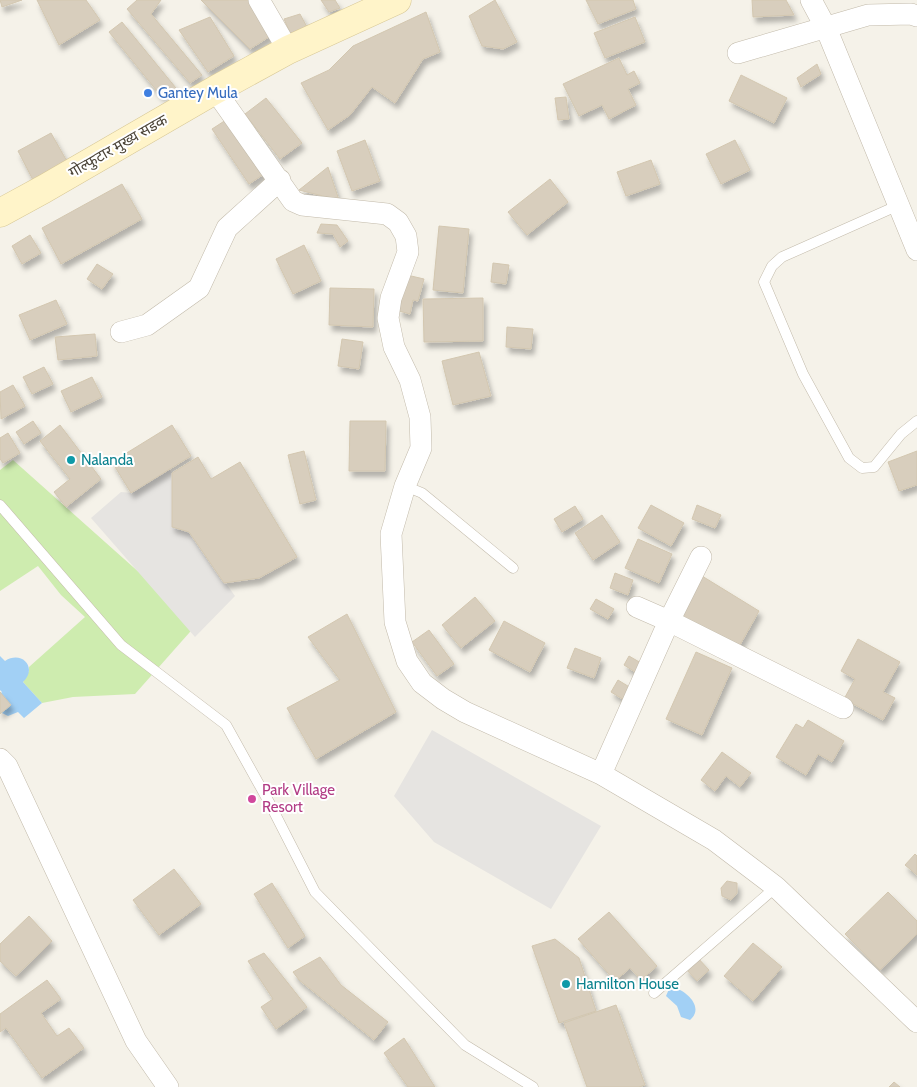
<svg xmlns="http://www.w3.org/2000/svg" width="917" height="1087" viewBox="0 0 917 1087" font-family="Cabin,'Noto Sans Devanagari',sans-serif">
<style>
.green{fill:#ceecaf}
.parking{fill:#e6e4e1}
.water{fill:#a2d0f5}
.building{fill:#d8cebd;stroke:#d3c7b0;filter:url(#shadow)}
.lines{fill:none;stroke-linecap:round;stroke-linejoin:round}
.lane-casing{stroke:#c2baaa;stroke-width:11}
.street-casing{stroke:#c2baaa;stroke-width:22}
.secondary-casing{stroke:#d8c896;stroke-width:29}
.lane{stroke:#fff;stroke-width:10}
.street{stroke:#fff;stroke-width:21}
.secondary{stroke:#fff4c9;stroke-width:28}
.shop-dot{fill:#3f7fe0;stroke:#fff;stroke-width:2}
.culture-dot{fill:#0f9aa8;stroke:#fff;stroke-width:2}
.hotel-dot{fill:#d1479c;stroke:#fff;stroke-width:2}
.labels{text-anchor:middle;stroke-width:4;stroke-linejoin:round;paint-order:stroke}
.shop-label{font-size:15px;fill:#366cbe;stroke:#fff;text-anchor:start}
.street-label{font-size:15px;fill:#4a4336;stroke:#fff}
.culture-label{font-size:15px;fill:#0d838f;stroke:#fff;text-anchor:start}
.hotel-label{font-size:15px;fill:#b23c85;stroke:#fff;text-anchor:start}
</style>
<defs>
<filter id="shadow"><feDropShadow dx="3" dy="5.5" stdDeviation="2.5" flood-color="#0004"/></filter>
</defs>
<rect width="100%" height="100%" fill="#f5f2e9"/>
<path class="green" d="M13,460L197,624L135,694L73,697L42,703L23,682L29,671V667L85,617L61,595L38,566L0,591V470Z"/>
<path class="parking" d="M169,469L172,473V526L189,532L235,596L195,637L91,518L121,492L132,493Z
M432,730L601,826L551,909L434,842L394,796Z"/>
<path class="water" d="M0,656L5,661C22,650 38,668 23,682L42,703L24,718L18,712L8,716L0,712V694L2,692L0,690Z
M672,987C686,990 705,1007 690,1020L681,1017L677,1006L666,996L669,989Z"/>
<path class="building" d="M0,0H22L2,7Z
M37,0H86L100,20L59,45Z
M137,0H161L151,14L202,75L190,83L127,9Z
M201,0H249L272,35L250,49Z
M321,0H335L340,8L329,12Z
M495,0L517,42L503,49L482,46L469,16Z
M586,0H633L636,9L598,24Z
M752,0H786L794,15L753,17Z
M426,12L440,52L423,59L395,103L372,87L350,115L328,130L301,83L329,70L353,46Z
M300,14L308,29L292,37L284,19Z
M210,17L234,56L208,72L179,30Z
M635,17L645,42L605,58L594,33Z
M122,22L176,88L161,96L109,32Z
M619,58L627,75L634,71L640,83L628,89L636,105L609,119L602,105L579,116L563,84Z
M817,64L821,74L801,87L797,78Z
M741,75L787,98L774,123L729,101Z
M566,97L569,119L558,120L555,98Z
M266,98L302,143L280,159L245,114Z
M229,118L267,172L249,184L212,129Z
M51,133L68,163L34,182L18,151Z
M365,140L380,181L352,191L337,151Z
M735,140L750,170L721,184L706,154Z
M651,160L660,184L626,196L617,172Z
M328,167L339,200L299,190Z
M550,179L568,202L527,235L508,212Z
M122,184L142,219L61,264L42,228Z
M321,224L337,225L348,241L340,247L333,234L317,233Z
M439,226L469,229L463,293L433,290Z
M30,235L41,253L22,264L12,246Z
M304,245L321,281L293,294L276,259Z
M493,263L509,265L506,284L491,282Z
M97,264L113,274L102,289L87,279Z
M407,275L424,279L418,301L413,300L410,314L399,311Z
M330,288L374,289L373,327L329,325Z
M483,298V341L424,342L423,299Z
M56,300L67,324L30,340L19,315Z
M507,327L533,329L531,349L506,347Z
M95,334L97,356L58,360L55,337Z
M342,339L363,342L359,369L338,366Z
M479,352L491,396L453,405L442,361Z
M44,367L53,384L32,394L23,377Z
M92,377L102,397L71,412L61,391Z
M13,385L25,406L1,419L0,392Z
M33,421L41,433L24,444L16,432Z
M350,421H386L385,471H349Z
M60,425L101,479L66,507L54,492L70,479L40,441Z
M172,425L191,456L131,493L112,462Z
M8,433L20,453L3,463L0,459V438Z
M304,451L316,500L300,504L288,455Z
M917,451V485L899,491L888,462Z
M198,457L211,479L240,462L297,557L259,578L224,583L189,532L172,527V473Z
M651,505L684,523L671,546L638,528Z
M697,505L721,515L715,528L692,519Z
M575,506L583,519L562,532L554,519Z
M602,515L620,542L593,560L575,533Z
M638,539L672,554L659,583L625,568Z
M615,573L633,580L628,595L610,588Z
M702,576L759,611L736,652L679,617Z
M475,597L495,621L461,648L442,625Z
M596,599L614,609L608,619L590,609Z
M347,614L396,712L316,759L287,708L340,680L308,637Z
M504,621L545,643L530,672L489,650Z
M429,630L454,664L437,676L412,642Z
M858,639L900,662L883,692L895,698L883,720L844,699L855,679L841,671Z
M575,648L601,658L594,678L567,668Z
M696,652L732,668L702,735L666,719Z
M629,656L641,663L635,672L624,665Z
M618,680L631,688L624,700L611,692Z
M0,692L11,705L0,714Z
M808,720L844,741L832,762L818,754L806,775L776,757L796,724L803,728Z
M722,752L751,773L740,787L726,776L715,791L701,780Z
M915,854L917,856V875L905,865Z
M174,869L201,904L159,935L133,900Z
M727,881L737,883V893L731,900L722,896L721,888Z
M272,883L305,936L288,948L254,894Z
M888,892L917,921V934L880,970L845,934Z
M609,912L657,966L641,980L630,968L615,981L578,939Z
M29,916L52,941L16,976L0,961V944Z
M555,939L579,958L596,1011L559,1023L532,946Z
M753,943L782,967L753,1001L724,976Z
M264,953L307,1007L276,1029L261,1007L273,999L248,961Z
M320,957L341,985L388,1022L374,1040L299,980L293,972Z
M697,957L709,970L697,981L685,968Z
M47,980L61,999L41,1013L57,1036L69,1028L84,1048L42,1078L6,1028L0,1032V1014Z
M616,1005L645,1085L639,1087H587L564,1023Z
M404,1038L435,1087H408L384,1053Z
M894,1082L900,1087H889Z"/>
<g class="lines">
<defs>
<path id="lane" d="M899,205L782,257L772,266L764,282L803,374L849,458L862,468L874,467L901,434L917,421
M405,486L422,493L513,568
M0,505L121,645L226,725L270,804L315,892L465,1045L533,1087
M654,993L776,887"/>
<path id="street" d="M259,0L288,50
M811,0L826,28L917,250
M738,53L868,15L911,14L917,16
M215,90L293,201L302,205L387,214L398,222L406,236L408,252L391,298L388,318L394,347L410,380L420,417L421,448L405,486L391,534L395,622L407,661L422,683L443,699L465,712L601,774L714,840L776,887L917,1022
M121,332L147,325L199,288L227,228L280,180
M637,607L669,621L843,708
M0,759L7,766L136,1041L168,1087
M601,774L669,621L701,557"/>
<path id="secondary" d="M0,213L44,189L215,90L288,50L397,0"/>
</defs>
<use href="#lane" class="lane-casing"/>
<use href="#street" class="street-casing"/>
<use href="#secondary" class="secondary-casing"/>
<use href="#lane" class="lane"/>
<use href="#street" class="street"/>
<use href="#secondary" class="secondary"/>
</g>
<circle class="shop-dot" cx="148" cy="93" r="5"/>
<g class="culture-dot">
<circle cx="71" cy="460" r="5"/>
<circle cx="566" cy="984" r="5"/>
</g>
<circle class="hotel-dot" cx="252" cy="799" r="5"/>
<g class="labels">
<g class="shop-label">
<text x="158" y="98">Gantey Mula</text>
</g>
<g class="street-label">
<text transform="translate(118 146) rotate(-30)" y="5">गोल्फुटार मुख्य सडक</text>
</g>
<g class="culture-label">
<text x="81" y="465">Nalanda</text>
<text x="576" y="989">Hamilton House</text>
</g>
<g class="hotel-label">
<text x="262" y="795">Park Village<tspan x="262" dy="17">Resort</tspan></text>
</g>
</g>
</svg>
